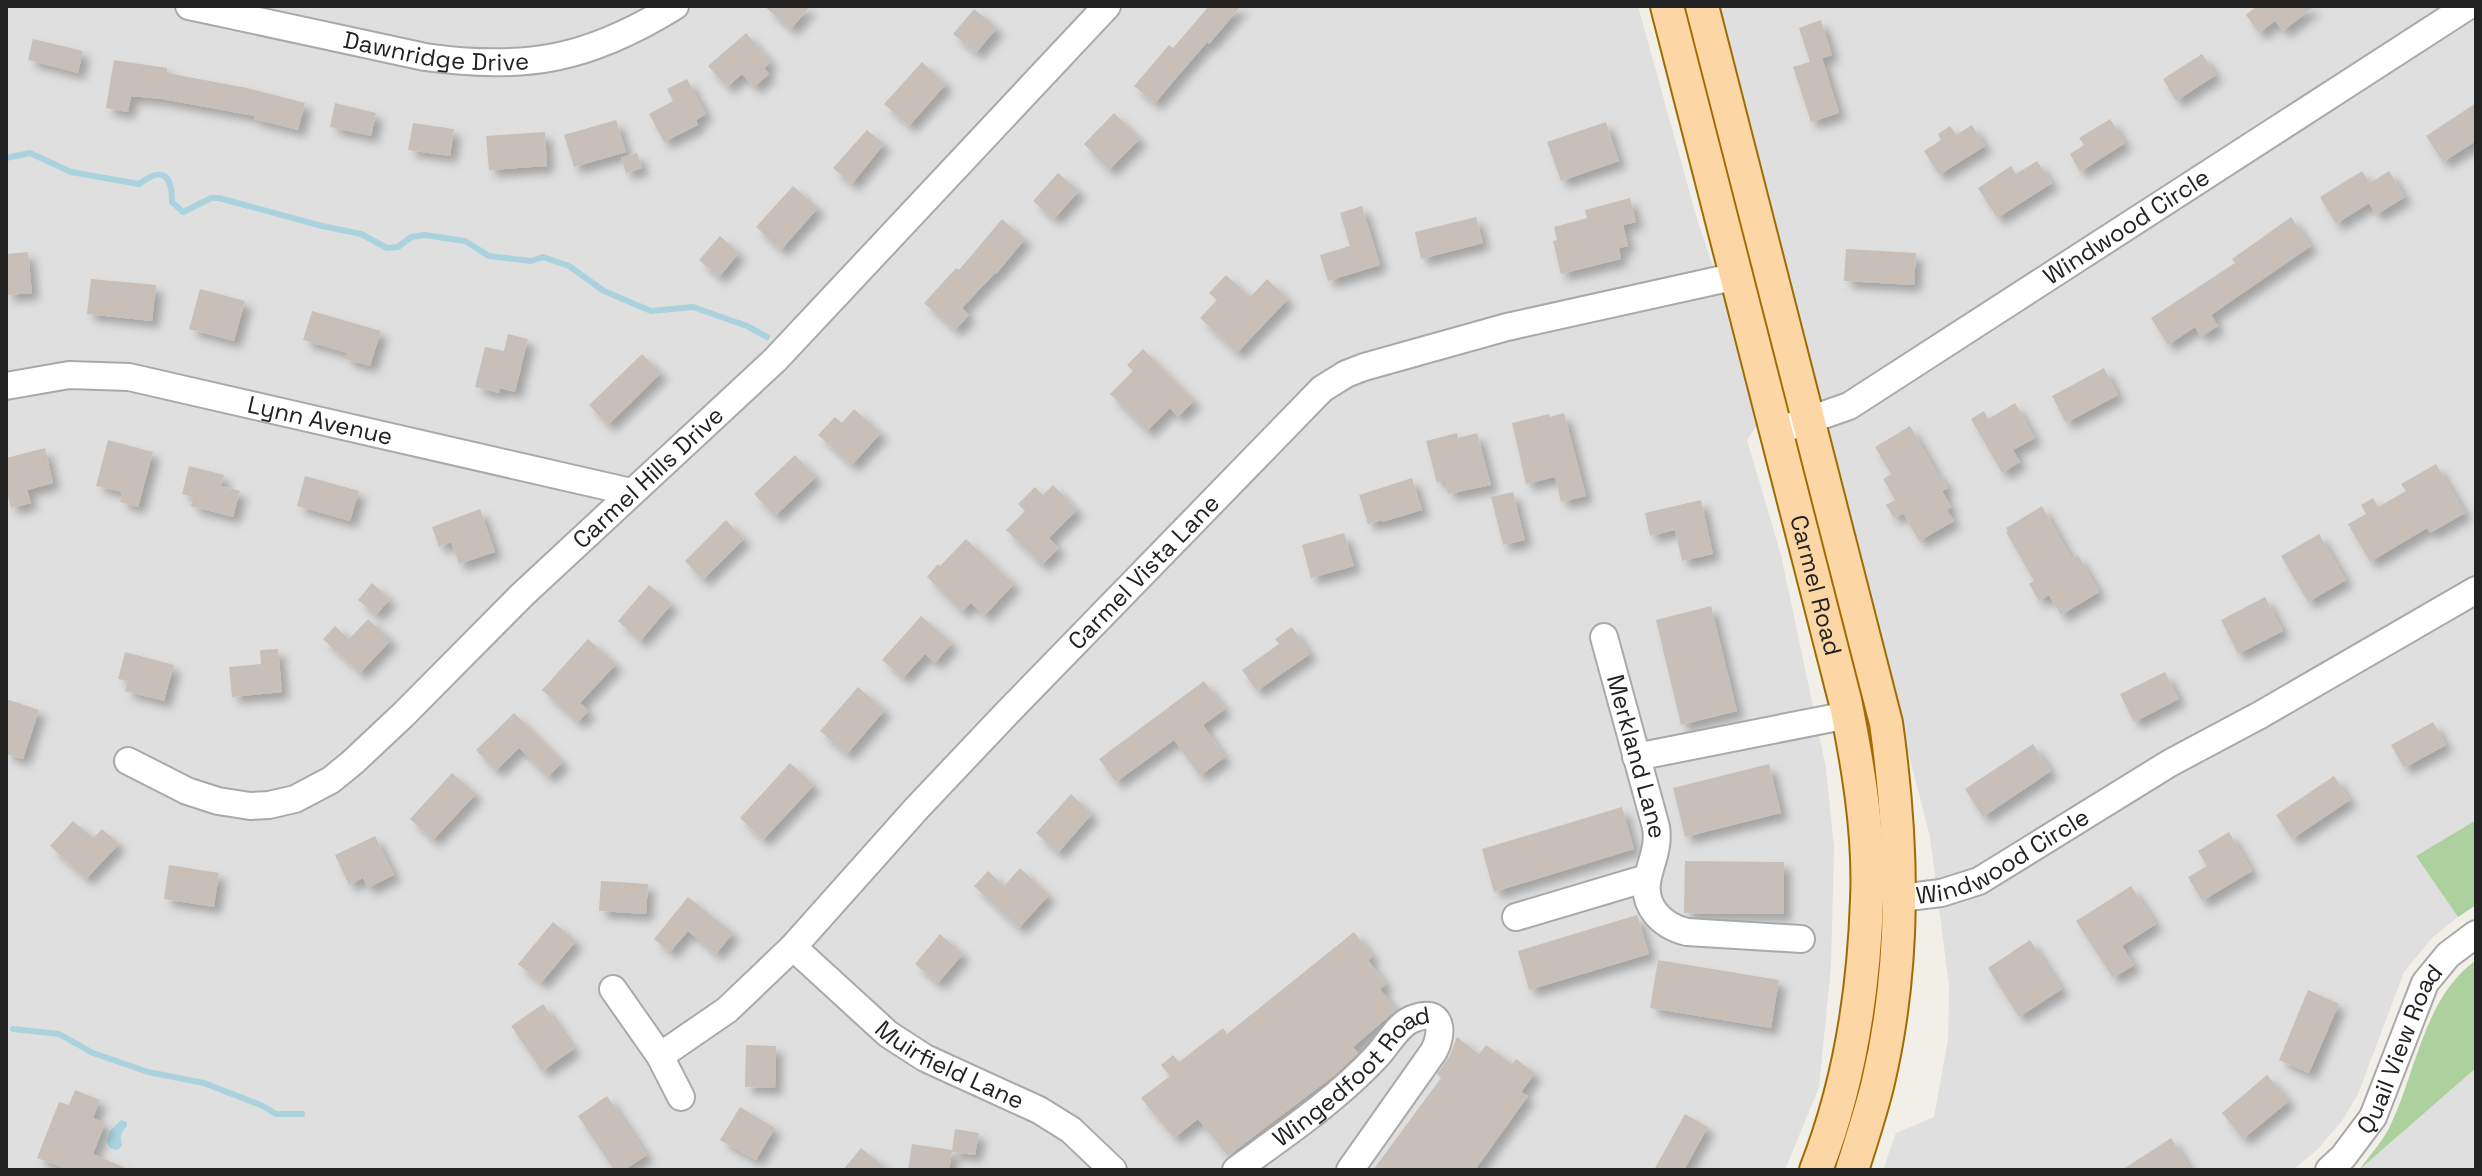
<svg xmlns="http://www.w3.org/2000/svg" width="2482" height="1176" viewBox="0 0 2482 1176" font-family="'Space Grotesk',sans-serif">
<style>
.residential{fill:#e0dfdf}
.forest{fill:#add19e}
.water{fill:#aad3df}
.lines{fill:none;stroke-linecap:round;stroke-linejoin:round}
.stream{stroke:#aad3df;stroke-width:6}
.building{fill:#c7bfb8;filter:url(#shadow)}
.minor-casing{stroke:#a9a9a9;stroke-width:30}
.major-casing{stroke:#a06b00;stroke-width:36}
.minor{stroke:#fff;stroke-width:26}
.major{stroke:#fcd6a4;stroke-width:32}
.labels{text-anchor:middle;stroke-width:8;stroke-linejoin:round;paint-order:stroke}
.street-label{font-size:24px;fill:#222;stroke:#fff}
</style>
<defs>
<filter id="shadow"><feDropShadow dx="7" dy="7" stdDeviation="4" flood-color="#0004"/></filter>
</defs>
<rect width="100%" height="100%" fill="#f2efe9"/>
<path class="residential" d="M6,6H1638L1697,219L1726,305L1739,324L1763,416L1747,440L1781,555L1826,768L1834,848L1831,967L1819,1087L1785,1170H6Z
M1716,6H2476V820L2416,856L2458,917L2432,938L2404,972L2358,1094L2342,1121L2317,1150L2293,1170H1883L1896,1133L1934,1117L1948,1039L1949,986L1930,837L1806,360L1773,210L1768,213Z
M2476,1068V1170H2359Z"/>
<path class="forest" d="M2476,820V905L2458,917L2416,856Z
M2476,960V1068L2359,1170C2369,1156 2384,1140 2391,1124C2417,1069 2424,998 2476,960Z"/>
<path class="water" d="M121,1120L127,1122V1126C120,1133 120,1137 122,1146L117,1150L110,1148L107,1142L110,1131Z"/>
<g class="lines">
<path class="stream" d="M6,158L30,153L71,172L139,184C163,166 172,175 172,202L183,212L211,198H219L322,226L361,234L387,248L398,247L411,237L425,235L465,241L489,256L531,261L543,257L569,266L604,291L651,311L693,307L747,326L767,337
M13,1029L59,1034L93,1053L148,1072L204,1083L263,1106L276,1114H302"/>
</g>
<path class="building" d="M764,6H810L791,29Z
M1209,6H1241L1209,44L1207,42L1155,103L1134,86L1169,45L1173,48Z
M2257,6H2315L2283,31L2275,21L2259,33L2246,15Z
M974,9L997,28L976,53L953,34Z
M1821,20L1832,55L1822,58L1839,113L1811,122L1793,67L1810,62L1799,28Z
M746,33L771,62L764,68L769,74L754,87L742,74L727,87L708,66Z
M33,39L83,51L78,73L28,60Z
M2202,54L2216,75L2176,101L2163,79Z
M114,60L167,68V73L247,88L305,103L298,130L254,119L255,116L162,99L131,96L128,112L106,108Z
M922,62L946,84L909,126L884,104Z
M687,79L706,114L696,120L698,125L664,142L649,114L673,101L667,89Z
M335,103L376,113L371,136L330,127Z
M2476,103V141L2443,162L2426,136Z
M1114,113L1140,139L1109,170L1084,144Z
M2110,119L2125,143L2080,172L2070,154L2084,145L2079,138Z
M616,120L626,152L574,167L564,135Z
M1606,122L1619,161L1561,181L1547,142Z
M413,123L454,129L450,156L408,150Z
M1972,125L1985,146L1939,175L1924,151L1941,140L1938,134L1950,126L1956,135Z
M867,130L884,144L852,184L833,168Z
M545,132L547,166L489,170L486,136Z
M637,153L642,168L626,173L621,158Z
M2037,161L2052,183L1997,218L1978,188L2011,166L2016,174Z
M2362,171L2370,183L2389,171L2405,197L2376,215L2369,203L2336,224L2320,197Z
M1058,173L1079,191L1054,219L1033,201Z
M793,186L818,208L781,250L756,227Z
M1630,198L1636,222L1623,225L1628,246L1619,248L1621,259L1561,274L1553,241L1557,240L1554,227L1587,218L1585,210Z
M1362,206L1380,265L1328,281L1320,255L1350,246L1340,213Z
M1476,217L1483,243L1421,259L1415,232Z
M2291,217L2311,246L2211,315L2218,326L2201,337L2195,327L2168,345L2151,318L2235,263L2232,259Z
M1002,219L1025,239L996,274L995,273L962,308L969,315L955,330L924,303L956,268L959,270Z
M720,236L739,253L719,277L699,260Z
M1846,249L1916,253L1914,285L1844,281Z
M28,252L32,293L6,295V254Z
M1226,275L1250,297L1267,279L1288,299L1237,353L1200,318L1217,300L1209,293Z
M91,279L156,285L152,321L87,314Z
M200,289L245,301L234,341L189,329Z
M312,311L381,331L370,366L345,359L347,353L303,340Z
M508,334L528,339L515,392L500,388L499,393L475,387L485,347L504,351Z
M1143,349L1194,401L1178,417L1170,408L1147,431L1110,394L1133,371L1127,365Z
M642,354L661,373L608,425L589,405Z
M2104,368L2118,395L2066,423L2052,396Z
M2015,403L2035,438L2013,450L2020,462L2002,473L1971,419L1984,411L1988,419Z
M854,409L881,433L852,465L818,435L835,417L842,423Z
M1564,413L1586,496L1561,502L1555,477L1526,484L1512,423L1549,414L1550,417Z
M1910,426L1938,475L1940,474L1948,488L1942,491L1951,507L1947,510L1954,521L1919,541L1903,513L1894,518L1886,505L1895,500L1883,479L1891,474L1875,447Z
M1457,433L1458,438L1477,433L1491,485L1448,494L1445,480L1437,483L1426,441Z
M108,440L153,452L138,507L120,502L122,492L96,486Z
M45,448L53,483L27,490L31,503L11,508L6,488V458Z
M795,455L816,477L775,516L754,494Z
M2436,464L2465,513L2430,533L2427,528L2370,562L2348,524L2366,514L2361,505L2373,498L2378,507L2406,491L2401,484Z
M189,466L224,475L221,486L240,491L233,517L191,506L193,497L182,494Z
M305,476L359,491L350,521L297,506Z
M1412,478L1422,510L1382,522V520L1368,524L1359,495Z
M1053,485L1077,510L1049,538L1059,548L1042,565L1006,530L1025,511L1018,504L1035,487L1043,495Z
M1513,492L1525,540L1503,545L1491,497Z
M1701,500L1713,554L1682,561L1675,530L1650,536L1645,513Z
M2042,506L2072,559L2078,555L2099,592L2061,615L2049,595L2039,601L2029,584L2034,581L2006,532L2008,531L2006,528Z
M480,509L495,552L459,564L451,542L439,547L432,527Z
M726,520L744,539L703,580L685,561Z
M1344,533L1354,566L1311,578L1302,545Z
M2319,534L2346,580L2308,602L2281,556Z
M966,539L1014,584L984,616L971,603L962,612L927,577L938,564L940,566Z
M372,583L390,599L376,615L358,600Z
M649,585L672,604L640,641L618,621Z
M2265,597L2283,631L2238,654L2221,620Z
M1711,606L1737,711L1681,725L1656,620Z
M921,616L952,643L935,663L925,654L903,678L882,660Z
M368,619L391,640L360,673L323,639L335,626L349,639Z
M1292,627L1310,654L1257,691L1242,670L1279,644L1275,639Z
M588,639L616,664L580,703L589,711L578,722L542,690Z
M278,649L282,692L232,697L229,667L261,664L260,650Z
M125,652L174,665L164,701L125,691L128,681L118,679Z
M2165,672L2179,699L2134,722L2120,694Z
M1204,681L1225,709L1203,725L1225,757L1200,776L1174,740L1116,782L1099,759Z
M858,687L885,710L847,754L820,731Z
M6,699L39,710L23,759L6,754Z
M514,713L563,762L548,777L519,748L496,771L476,750Z
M2433,722L2446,745L2404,768L2391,745Z
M2033,744L2051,771L1983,817L1965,789Z
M790,763L814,785L763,840L740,818Z
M1769,764L1781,813L1685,837L1673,788Z
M452,773L476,794L433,840L410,819Z
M2334,776L2350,800L2292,839L2276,815Z
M1071,794L1092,814L1058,853L1036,833Z
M1622,807L1634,849L1494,892L1482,849Z
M73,821L93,838L102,829L119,844L86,879L50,846Z
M2229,832L2252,871L2202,901L2188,877L2207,866L2198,851Z
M375,836L394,875L368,888L363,878L349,885L335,855Z
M1685,861L1784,862V914L1684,913Z
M169,865L219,873L214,907L164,899Z
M1020,868L1049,895L1019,928L974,886L988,871L1004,886Z
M601,881L648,884L646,914L599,911Z
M2131,886L2156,924L2122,946L2134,965L2113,978L2076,921Z
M688,897L733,933L716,954L688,931L670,952L654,939Z
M1637,915L1649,954L1529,990L1518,951Z
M553,922L576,941L541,983L518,964Z
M1354,932L1373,956L1368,960L1386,984L1380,989L1396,1010L1353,1047L1358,1053L1336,1074L1228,1156L1198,1119L1174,1138L1141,1098L1170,1076L1161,1065L1173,1055L1179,1062L1223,1028L1227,1034Z
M940,934L963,954L938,983L915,964Z
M2030,940L2062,989L2019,1017L1988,968Z
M1658,960L1779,980L1771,1028L1650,1008Z
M2308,990L2339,1004L2309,1073L2279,1060Z
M543,1004L574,1049L542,1071L511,1026Z
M1457,1037L1479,1054L1486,1045L1512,1064L1516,1059L1535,1073L1521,1092L1528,1096L1475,1170H1373L1441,1078L1437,1074L1449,1057Z
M746,1045L776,1046L775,1088L745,1087Z
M2267,1075L2289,1101L2243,1139L2222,1113Z
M75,1090L100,1100L93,1118L105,1123L93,1154L130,1170H69L37,1158L59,1102L69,1105Z
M607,1096L647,1155L624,1170H614L578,1116Z
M740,1107L775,1128L756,1160L720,1140Z
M1685,1114L1708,1127L1684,1170H1654Z
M955,1129L979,1133L975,1155L952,1152L949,1170H908L912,1144L952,1150Z
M2171,1138L2191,1170H2122Z
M861,1148L888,1170H843Z"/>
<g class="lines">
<defs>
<g id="minor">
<path id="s1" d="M189,6L425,57C525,71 588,60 675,6"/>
<path id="s2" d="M6,386L69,375L129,377L631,492"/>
<path id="s3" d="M1789,427L1849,406L2468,6"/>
<path id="s4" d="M1604,637L1656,827C1659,847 1652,859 1648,877C1641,906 1662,926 1687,932L1801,939"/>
<path d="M1636,757L1848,715"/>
<path id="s5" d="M128,761L187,791L218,801L250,806L269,805L295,799L331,780L353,762L403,715L522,595L775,360L1107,6"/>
<path id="s6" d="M1900,898L1941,893L1979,881L2170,763L2260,715L2476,590"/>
<path d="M1516,917L1647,878"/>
<path id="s7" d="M793,947L888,1034L925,1058L1039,1110L1071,1130L1113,1170"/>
<path d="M613,989L660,1056L681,1097"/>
<path id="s8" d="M660,1056L727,1010L793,947L917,808L1006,714L1322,389L1346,374L1364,367L1507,327L1737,276"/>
<path id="s9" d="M1236,1170C1284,1135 1336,1100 1376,1057C1388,1045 1398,1023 1415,1018C1443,1008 1443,1033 1434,1051L1350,1170"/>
<path id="s10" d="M2329,1170L2343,1157L2373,1117L2425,983L2448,955L2476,934"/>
</g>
<g id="major">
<path id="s11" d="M1667,6L1845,700C1858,765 1870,833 1867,900C1864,990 1849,1086 1816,1170"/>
<path d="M1702,6L1886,723C1903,843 1906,963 1878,1082C1871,1112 1861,1141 1852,1170"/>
</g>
</defs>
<use href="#minor" class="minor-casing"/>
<use href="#major" class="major-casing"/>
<use href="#minor" class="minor"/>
<use href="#major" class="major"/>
</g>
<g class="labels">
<g class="street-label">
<text dy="8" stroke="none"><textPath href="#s1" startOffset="252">Dawnridge Drive</textPath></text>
<text dy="8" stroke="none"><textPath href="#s3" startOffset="394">Windwood Circle</textPath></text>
<text dy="8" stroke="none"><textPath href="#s2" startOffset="320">Lynn Avenue</textPath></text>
<text dy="8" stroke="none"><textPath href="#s5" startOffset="656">Carmel Hills Drive</textPath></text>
<text dy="8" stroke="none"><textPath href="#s8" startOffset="686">Carmel Vista Lane</textPath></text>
<text dy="8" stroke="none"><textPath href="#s11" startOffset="598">Carmel Road</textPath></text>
<text dy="8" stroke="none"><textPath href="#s4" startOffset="124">Merkland Lane</textPath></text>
<text dy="8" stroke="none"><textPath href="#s6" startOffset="112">Windwood Circle</textPath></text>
<text dy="8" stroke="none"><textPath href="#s10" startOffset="142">Quail View Road</textPath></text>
<text dy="8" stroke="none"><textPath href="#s7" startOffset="198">Muirfield Lane</textPath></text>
<text dy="8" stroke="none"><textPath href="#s9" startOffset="150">Wingedfoot Road</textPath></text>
</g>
</g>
<rect width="2482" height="1176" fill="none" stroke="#222222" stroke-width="16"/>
</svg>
